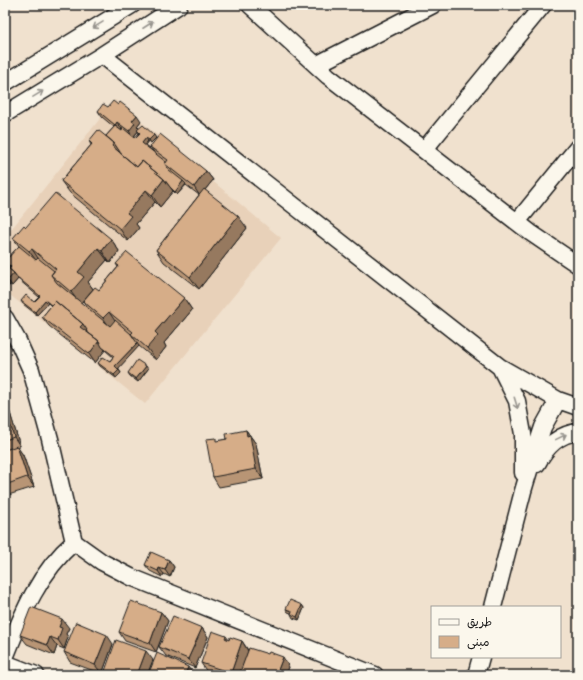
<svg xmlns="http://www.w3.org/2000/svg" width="583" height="680" viewBox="0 0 583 680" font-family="Delius,'Playpen Sans Arabic',sans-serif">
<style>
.built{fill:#e8d1b9}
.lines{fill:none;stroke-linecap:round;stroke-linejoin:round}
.minor-casing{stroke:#1c1c1c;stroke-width:19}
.minor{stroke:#fbf7ec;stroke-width:16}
.wall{fill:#b89575;stroke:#1c1c1c;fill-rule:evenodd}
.shaded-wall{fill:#96795f;stroke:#1c1c1c}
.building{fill:#d6ad88;stroke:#1c1c1c}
.oneway{stroke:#97948e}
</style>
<rect width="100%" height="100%" fill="#f0e1ce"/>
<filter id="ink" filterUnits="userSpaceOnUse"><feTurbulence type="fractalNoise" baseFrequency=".025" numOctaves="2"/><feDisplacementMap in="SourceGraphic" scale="8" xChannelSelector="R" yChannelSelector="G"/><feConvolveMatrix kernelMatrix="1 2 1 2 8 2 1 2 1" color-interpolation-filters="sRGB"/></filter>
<g filter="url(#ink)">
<path class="built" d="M115,100L281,238L145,404L5,291V237Z"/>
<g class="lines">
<defs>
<path id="minor" d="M250,5L328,76L531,233L578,265
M102,55L500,367L558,400L578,407
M316,65L433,5
M5,83L132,5
M5,114L102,55L179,5
M424,150L543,5
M517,222L578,147
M5,318L18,341L31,370L50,439L74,542L102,562L131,577L375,675
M500,367L517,401L523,434V473
M537,464C546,447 558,434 578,432
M493,607L523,491L535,451L543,427L558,400
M5,658C22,615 38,573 74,542
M5,663L36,675
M476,675L481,657"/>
</defs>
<use href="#minor" class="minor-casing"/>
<use href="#minor" class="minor"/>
</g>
<path class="wall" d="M108,107L141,121L137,126L139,129L156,138L151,143L148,141L145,145L154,152L150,147L206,171L213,180L205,190L247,228L199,289L164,262L156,250L199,195L186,185L177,195L172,190L173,191L160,207L155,202L136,224L139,228L128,241L70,193L61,181L91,145L89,141L106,136L114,127L102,117L98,111ZM138,131L139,133L135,138L134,137Z
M26,227L111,239L119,251L110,263L107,260L88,282L93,289L81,303L89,310L83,301L99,290L118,267L116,264L184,298L192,310L164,343L166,347L156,360L139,346L118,368L121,373L116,378L100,366L98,363L110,361L113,357L105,350L95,363L49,326L42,317L51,306L48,303L37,315L23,304L21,301L34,302L39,297L18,279L12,286L10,285L5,290V261L19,246L13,238Z
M148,369L138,382L130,376L128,373Z
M5,406L10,413L20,446L17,447L23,455L34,487L5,496Z
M246,430L256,444L263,479L219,487L213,477L218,441L227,439Z
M169,560L174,567L170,577L164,574L162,577L150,571L145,565Z
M302,605L304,608L299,620L293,618L291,614V613L288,612L286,609Z
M161,612L168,621L156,652L125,641L119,632Z
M69,628L66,634L68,637L64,649L57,646L54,655L27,644L20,635Z
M202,628L208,637L195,668L166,656L159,647Z
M226,636L229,640L242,641L248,650L289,667L286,675H215L207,672L201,663Z
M113,644L102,674L70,662L64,652Z
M153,660L147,675H107L105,671Z"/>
<path class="shaded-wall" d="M137,115L141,121L137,126L140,129L133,137L129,131L132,121Z
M117,122L122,129L120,131L115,125Z
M154,135L156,138L151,143L149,140Z
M146,138L148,141L144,146L142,143Z
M114,143L123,155L112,146Z
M206,171L213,180L200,196L194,187Z
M164,179L173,191L160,207L152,195Z
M183,181L186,184L177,195L175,192Z
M146,190L155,202L136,224L139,228L128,241L120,229L127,213Z
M238,216L247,228L199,289L190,277Z
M111,239L119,251L110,263L102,251Z
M98,248L107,260L88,282L93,289L80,304L71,292L78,272Z
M32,249L40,261L38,263L29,251Z
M5,261L10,267L7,270L5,267Z
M14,273L18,279L12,286L8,280Z
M6,278L10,285L5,290V279Z
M184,298L192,310L164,343L166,347L156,360L147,348L155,332Z
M45,300L48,303L37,315L35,312Z
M109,312L117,324L112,330L103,318Z
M83,324L90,333L88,335L80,327Z
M99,341L105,350L95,363L89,354Z
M137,343L139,346L118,369L115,366Z
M146,366L148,369L138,382L136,379Z
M119,370L121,373L116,378L114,375Z
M5,406L10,413L20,446L14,437L5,408Z
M246,430L256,444L263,479L256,469L247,436Z
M17,446L23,455L34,487L27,477Z
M169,560L174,567L170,577L165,570Z
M159,568L164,574L162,577L158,571Z
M302,605L304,608L299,620L297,617Z
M161,612L168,621L156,652L150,643Z
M62,619L69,628L66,634L68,637L64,649L58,640L59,627Z
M202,628L208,637L195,668L188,659Z
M107,635L113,644L102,674L95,665Z
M50,637L57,646L54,655L47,645Z
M242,641L248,651L240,675H232L231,673Z
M146,651L153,660L147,675H137Z
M283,657L289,667L286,675H276Z
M188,667L194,675H185Z"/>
<path class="building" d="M113,101L118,105L120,102L137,115L132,121L135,123L129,131L117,122L115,125L98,111L103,104L108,107Z
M143,125L154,135L149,140L146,138L142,143L166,162L165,164L169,170L183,181L175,192L170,187L164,179L142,161L137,167L120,153V152L114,143L106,136L115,126L122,131L123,128L135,138L140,133L137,130Z
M98,130L114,143L112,146L137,167L142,161L164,179L152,195L146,190L127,213L131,216L120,229L61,181L92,144L89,141Z
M160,134L206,171L194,187L165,164L168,160L150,147Z
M204,189L238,216L190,277L156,250Z
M55,193L111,239L102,251L98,248L78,272L84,277L71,292L51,275L56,269L32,249L29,251L13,238L24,225L26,227Z
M19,246L36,260L38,258L54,271L51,275L57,283L110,326L115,320L131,334L137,343L115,366L119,370L114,375L98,363L103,357L110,361L114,356L102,347L99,341L86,331L87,330L83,324L55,301L51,305L45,300L35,312L21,301L26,295L34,302L40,296L17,277L14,273L9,269L11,267L5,261Z
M127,252L184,298L155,332L158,335L147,348L131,334L133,332L109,312L103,318L83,301L95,287L99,290L119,266L116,264Z
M5,266L14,273L8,280L6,278L5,279Z
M55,301L83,324L80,327L99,341L89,354L42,317Z
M137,360L146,366L136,379L128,373Z
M5,408L14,437L5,440Z
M246,430L247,436L250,435L256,469L213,477L206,439L216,438V441L227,439L226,434Z
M17,446L27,477L5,485V450Z
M151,552L169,560L165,570L159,568L158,571L145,565Z
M290,600L302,605L297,617L291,614L292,611L286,609Z
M131,601L161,612L150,643L119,632Z
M31,607L62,619L59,627L62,628L58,640L50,637L47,645L20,635Z
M173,616L202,628L188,659L159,647Z
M76,622L107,635L95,665L64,652Z
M212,631L226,636L225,638L229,640L230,637L242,641L231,673L201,663Z
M116,640L146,651L137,675H115L105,671Z
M249,648L268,654L269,652L283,657L276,675H239Z
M157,653L188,667L185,675H148Z
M320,670L329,674V675H319Z
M196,672L205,675H195Z"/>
<defs><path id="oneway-shaft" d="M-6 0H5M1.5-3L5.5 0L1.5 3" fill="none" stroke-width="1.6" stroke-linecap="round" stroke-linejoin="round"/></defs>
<g class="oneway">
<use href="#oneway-shaft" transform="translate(98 25) rotate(148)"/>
<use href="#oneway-shaft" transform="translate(148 25) rotate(-33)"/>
<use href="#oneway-shaft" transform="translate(38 94) rotate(-31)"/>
<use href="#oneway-shaft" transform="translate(516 403) rotate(73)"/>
<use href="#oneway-shaft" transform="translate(561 437) rotate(-26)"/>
</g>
</g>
<rect width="583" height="680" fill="none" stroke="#fbf7ec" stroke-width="20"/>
<rect x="10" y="10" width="563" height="660" fill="none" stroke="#1c1c1c" stroke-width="1.5" filter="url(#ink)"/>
<rect x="431" y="606" width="130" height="52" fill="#fbf7ec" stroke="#a29f99"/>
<rect x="439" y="619" width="20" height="6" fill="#fbf7ec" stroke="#a29f99"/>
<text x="467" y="626" font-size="12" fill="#1c1c1c">طريق</text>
<rect x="439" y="636" width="20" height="12" fill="#d6ad88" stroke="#a29f99"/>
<text x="467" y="646" font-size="12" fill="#1c1c1c">مبنى</text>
</svg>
